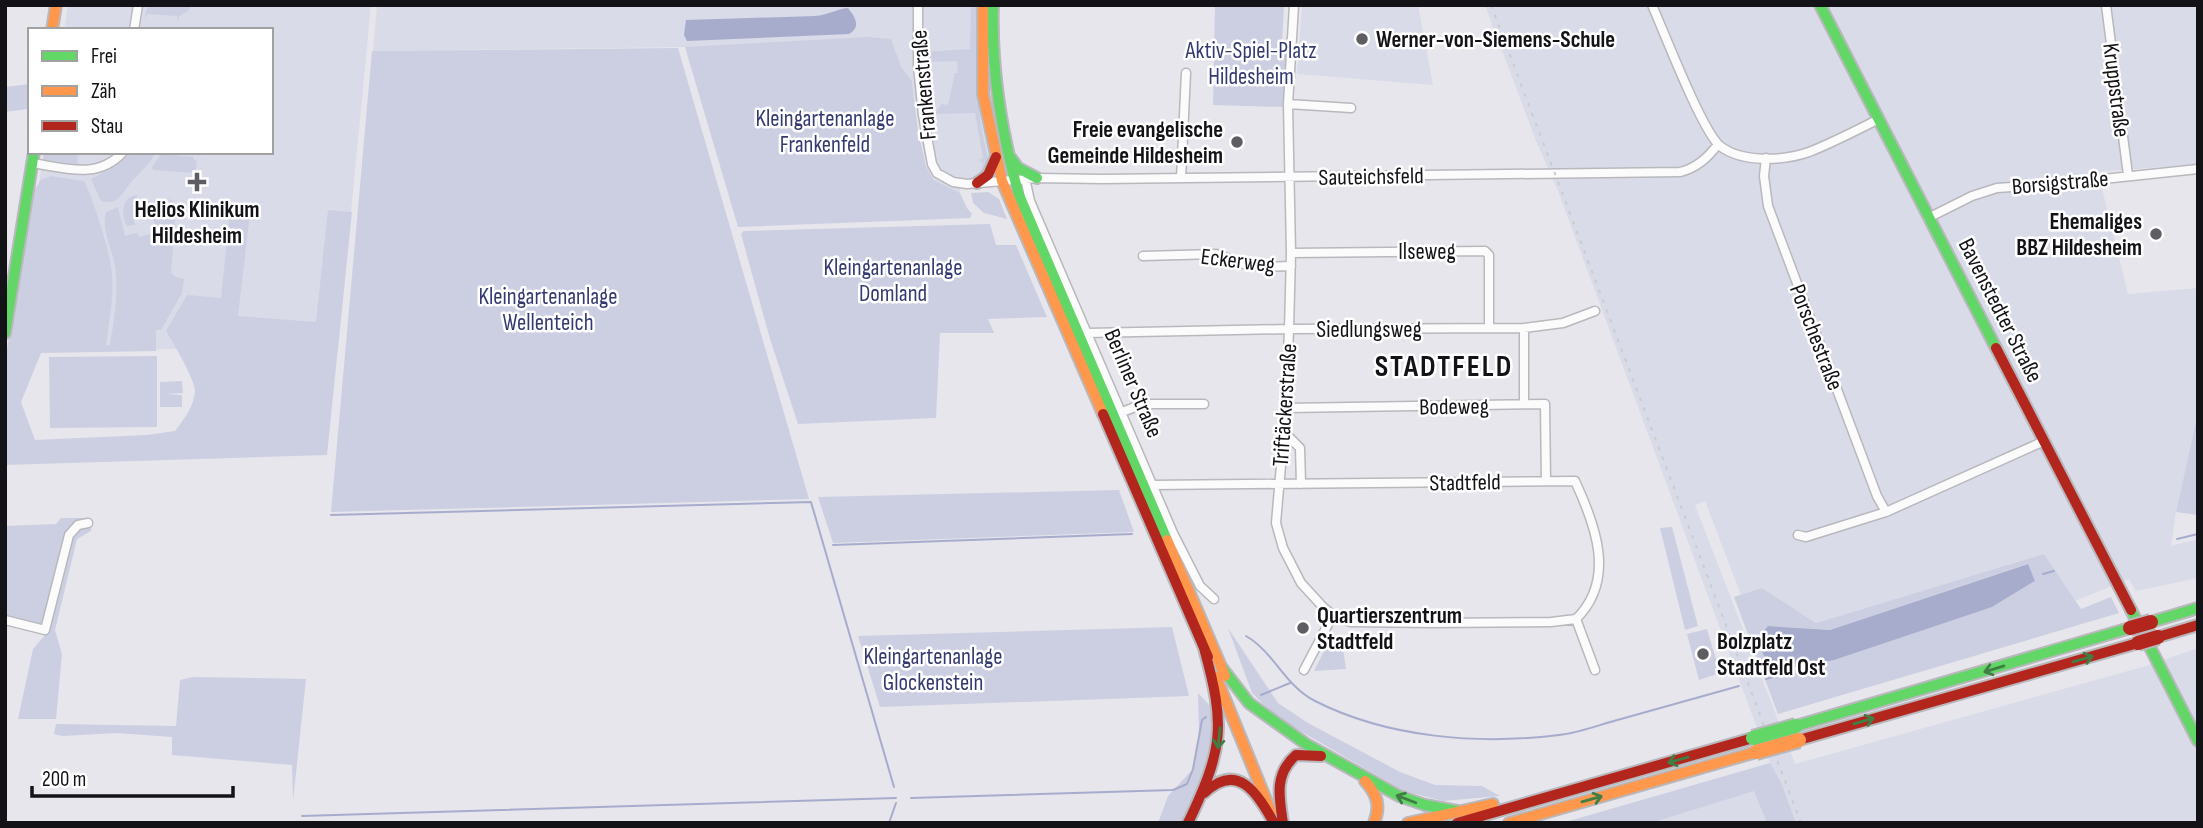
<svg xmlns="http://www.w3.org/2000/svg" width="2203" height="828" viewBox="0 0 2203 828" font-family="'Sofia Sans Condensed',sans-serif">
<style>
.built{fill:#d9dbe8}
.green{fill:#cccfe2;fill-rule:evenodd}
.water{fill:#a7accd}
.lines{fill:none;stroke-linecap:round;stroke-linejoin:round}
.stream{stroke:#a7accd;stroke-width:2}
.street-casing{stroke:#b8b8bd;stroke-width:11}
.fast-casing{stroke:#b8b8bd;stroke-width:14}
.slow-casing{stroke:#b8b8bd;stroke-width:14}
.jam-casing{stroke:#b8b8bd;stroke-width:14}
.street{stroke:#fbfbfc;stroke-width:8}
.fast{stroke:#63d668;stroke-width:10}
.slow{stroke:#ff974d;stroke-width:10}
.jam{stroke:#b3261e;stroke-width:10}
.rail{stroke:#cccccd;stroke-width:2;stroke-dasharray:3.5 7;stroke-linecap:butt}
.fast-bridge-casing{stroke:#b8b8bd;stroke-width:18;stroke-linecap:butt}
.slow-bridge-casing{stroke:#b8b8bd;stroke-width:18;stroke-linecap:butt}
.jam-bridge-casing{stroke:#b8b8bd;stroke-width:18;stroke-linecap:butt}
.fast-bridge{stroke:#63d668;stroke-width:14}
.slow-bridge{stroke:#ff974d;stroke-width:14}
.jam-bridge{stroke:#b3261e;stroke-width:14}
.oneway{stroke:#3f7e44}
.poi-dot{fill:#5d5d62;stroke:#fff;stroke-width:2.5}
.labels{text-anchor:middle;stroke-width:5;stroke-linejoin:round;paint-order:stroke}
.poi-label{font-size:23px;font-weight:bold;fill:#131317;stroke:#fff;text-anchor:start}
.park-label{font-size:23px;fill:#343972;stroke:#fff}
.street-label{font-size:23px;fill:#131317;stroke:#fff}
.district-label{font-size:30px;font-weight:bold;letter-spacing:2px;fill:#131317;stroke:#fff}
</style>
<rect width="100%" height="100%" fill="#e6e6ec"/>
<path class="built" d="M68,5H371L338,347L12,351L44,152H271V30H64Z
M377,5H977L979,98L996,182L960,183V193L934,180L924,156L912,81L901,67L685,47L373,51Z
M1302,5H1418L1433,85L1297,74Z
M1485,5H2198V164L2098,172L2128,294L2198,288V412L2176,512L2171,546L2198,539V578L2136,591L2129,579L2075,601L2044,554L1816,623L1762,588L1741,595L1705,501L1695,505L1795,764L2146,666L2198,648V823H1796L1781,782L1770,763L1558,191L1536,141Z
M1755,790L1767,823H1651Z"/>
<path class="green" d="M148,5H192L188,11L179,16L178,21L177,16L147,14L144,19Z
M971,5H977C975,56 975,112 989,161L979,177L968,178L979,175L983,163L979,160L983,158L975,113L934,114L942,104L948,105L955,73H958L957,61L928,62L922,52L970,49Z
M1215,5H1284L1282,45L1287,46L1284,107L1213,105Z
M869,37L891,39L901,67L912,81L918,131L926,166L934,180L960,193L967,208L972,214L970,218L738,227L685,47Z
M678,48L809,499L331,512L372,51Z
M30,84L28,109L5,112V87Z
M44,152H77L78,164L43,160Z
M132,152L154,155C149,165 143,169 136,177C124,187 121,207 101,201L91,179L116,166Z
M161,154L194,157V160L197,161L195,173L153,170L152,167Z
M51,176L84,181C95,204 110,250 112,275C114,298 109,322 106,345H110C114,320 119,291 115,266C112,249 101,229 106,212L118,207L125,236L137,233L139,237L157,232L152,214L133,218L135,225L127,226C120,214 122,197 137,195V201L169,203L170,198L176,206L171,273L176,277L184,279L182,293L161,330H156V351L41,353L21,402L35,440L147,435L175,431C184,419 194,407 195,391C195,380 173,342 166,331L187,295L221,298L230,211L250,213L238,316L316,322L328,210L352,212L327,455L5,465V361L34,190L41,180Z
M988,192L999,199L1007,219L984,213L973,203L971,193Z
M990,224L996,245H1016L1047,317L988,319L994,333H940L936,418L798,424L770,339L741,234L744,231Z
M157,356V427L50,428L49,357Z
M182,381L183,393L166,394L182,395V407H160V382Z
M2198,412V515L2176,512Z
M1119,490L1134,532L833,543L818,497Z
M61,518H87L92,522L91,531L77,539L55,630L62,654L56,719H18L33,649L45,635L40,625L5,617V526L56,524Z
M1672,527L1698,626L1685,630L1660,528Z
M2044,554L2081,609L2111,597L2119,613L1778,714L1734,597L1762,588L1816,623ZM2027,564L2035,581L1992,607L1770,671L1768,626L1830,630Z
M1172,627L1189,696L880,707L858,636Z
M1228,628L1278,703L1308,723L1400,772L1435,785L1482,786L1500,796L1443,801L1404,791L1276,717L1252,693Z
M1707,629L1720,673L1699,680L1687,634Z
M1330,639L1342,642L1346,669L1314,671Z
M193,677L306,679L293,801L292,765L172,755V737L116,733L62,736L54,734L56,724L176,726L180,680Z
M1198,693L1217,713L1214,750L1183,823H1158L1168,796L1193,769L1199,735Z
M1770,763L1781,782L1796,823H1767L1754,791L1651,823H1562Z"/>
<path class="water" d="M848,8C856,18 861,27 849,34L687,41L684,35L686,20L815,16C828,15 837,9 848,8Z
M2028,564L2035,581L1992,607L1834,660L1771,672L1757,640L1768,626L1830,630Z"/>
<g class="lines">
<path class="stream" d="M331,515L811,502L894,787
M2177,539L2198,534
M833,545L1132,534
M2043,574L2054,571
M1246,636C1274,652 1285,686 1315,701C1388,738 1479,745 1559,735C1580,733 1601,724 1621,719C1660,708 1700,697 1739,686
M1766,679L1773,677L1775,670
M1261,695L1290,683
M911,798L1173,790L1187,784L1193,769L1202,720L1206,717
M302,816L896,798
M889,823L896,803"/>
<defs>
<path id="street" d="M918,5V66L923,115L932,164L937,173L953,182L967,184L1037,178L1102,179L1680,172C1697,168 1708,158 1718,144
M1294,5L1288,104L1291,253L1289,329L1286,408L1276,523L1283,548L1301,583L1323,607L1333,615L1350,622L1433,623L1551,622L1576,619
M1652,5C1664,32 1702,131 1720,146C1742,163 1783,161 1809,152C1832,143 1855,131 1877,120
M2106,5L2128,175
M134,30L138,5
M1288,104L1351,108
M1766,158L1764,176L1768,206L1877,496L1886,512L2042,442
M32,163C65,168 98,180 123,152
M1025,178L1030,201L1173,533L1200,586L1214,599
M1181,178L1186,73
M1928,218L1972,196L1997,188L2056,184L2198,169
M1291,253L1485,251L1489,255V328
M1143,256L1216,254L1244,264L1264,267L1291,266
M1524,328V404
M1088,333L1289,329L1524,328L1563,323L1595,311
M1286,408L1545,404L1546,481
M1122,412L1143,404H1204
M1284,432L1300,448L1301,484
M1152,485L1575,481C1596,526 1616,580 1576,619
M1798,535L1806,537L1886,512
M1576,619L1595,670
M5,620L45,630L69,535L78,525L88,523
M1304,670L1333,615"/>
<path id="fast" d="M993,5C991,70 1001,132 1019,195L1167,540
M1820,5L1996,348
M1010,157L1018,168L1037,178
M5,333L34,152
M2131,610L2198,741
M2151,622L2198,608
M1222,668L1249,703L1306,744L1399,796L1425,805L1457,811
M1796,726L2130,628"/>
<path id="slow" d="M983,5V94L1002,181L1103,414
M52,30L56,5
M1167,540L1225,676
M1216,677L1271,812
M1365,781C1377,794 1381,806 1374,823
M1408,823L1493,804
M1509,823L1756,752"/>
<path id="jam" d="M977,183L988,175L996,157
M1996,348L2131,610
M1103,414L1208,657
M2158,637L2198,625
M1799,740L2138,643
M1204,793C1238,761 1257,793 1274,823
M1188,823C1223,749 1226,727 1204,648
M1283,823C1279,797 1274,774 1296,755L1321,756
M1457,823L1753,738"/>
</defs>
<use href="#street" class="street-casing"/>
<use href="#fast" class="fast-casing"/>
<use href="#slow" class="slow-casing"/>
<use href="#jam" class="jam-casing"/>
<use href="#street" class="street"/>
<use href="#fast" class="fast"/>
<use href="#slow" class="slow"/>
<use href="#jam" class="jam"/>
<path class="rail" d="M1491,5L1801,823"/>
<defs>
<path id="fast-bridge" d="M1753,738L1796,726"/>
<path id="slow-bridge" d="M1756,752L1799,740"/>
<path id="jam-bridge" d="M2130,628L2151,622
M2138,643L2158,637"/>
</defs>
<use href="#fast-bridge" class="fast-bridge-casing"/>
<use href="#slow-bridge" class="slow-bridge-casing"/>
<use href="#jam-bridge" class="jam-bridge-casing"/>
<use href="#fast-bridge" class="fast-bridge"/>
<use href="#slow-bridge" class="slow-bridge"/>
<use href="#jam-bridge" class="jam-bridge"/>
</g>
<defs><path id="oneway-shaft" d="M-6 0H5M1.5-3L5.5 0L1.5 3" fill="none" stroke-width="1.6" stroke-linecap="round" stroke-linejoin="round" transform="scale(1.75)"/></defs>
<g class="oneway">
<use href="#oneway-shaft" transform="translate(2083 659) rotate(-16)"/>
<use href="#oneway-shaft" transform="translate(1994 669) rotate(163)"/>
<use href="#oneway-shaft" transform="translate(1864 721) rotate(-16)"/>
<use href="#oneway-shaft" transform="translate(1219 738) rotate(96)"/>
<use href="#oneway-shaft" transform="translate(1678 760) rotate(164)"/>
<use href="#oneway-shaft" transform="translate(1406 799) rotate(-159)"/>
<use href="#oneway-shaft" transform="translate(1592 799) rotate(-16)"/>
</g>
<g class="poi-dot">
<circle cx="1362" cy="39" r="7"/>
<circle cx="1237" cy="142" r="7"/>
<path d="M193.5 171.5h7v7h7v7h-7v7h-7v-7h-7v-7h7z"/>
<circle cx="2156" cy="234" r="7"/>
<circle cx="1303" cy="628" r="7"/>
<circle cx="1703" cy="654" r="7"/>
</g>
<g class="labels">
<g class="poi-label">
<text x="1376" y="47">Werner-von-Siemens-Schule</text>
<text x="1223" y="137" text-anchor="end">Freie evangelische<tspan x="1223" dy="26">Gemeinde Hildesheim</tspan></text>
<text x="197" y="217" text-anchor="middle">Helios Klinikum<tspan x="197" dy="26">Hildesheim</tspan></text>
<text x="2142" y="229" text-anchor="end">Ehemaliges<tspan x="2142" dy="26">BBZ Hildesheim</tspan></text>
<text x="1317" y="623">Quartierszentrum<tspan x="1317" dy="26">Stadtfeld</tspan></text>
<text x="1717" y="649">Bolzplatz<tspan x="1717" dy="26">Stadtfeld Ost</tspan></text>
</g>
<g class="park-label">
<text x="1251" y="58">Aktiv-Spiel-Platz<tspan x="1251" dy="26">Hildesheim</tspan></text>
<text x="825" y="126">Kleingartenanlage<tspan x="825" dy="26">Frankenfeld</tspan></text>
<text x="893" y="275">Kleingartenanlage<tspan x="893" dy="26">Domland</tspan></text>
<text x="548" y="304">Kleingartenanlage<tspan x="548" dy="26">Wellenteich</tspan></text>
<text x="933" y="664">Kleingartenanlage<tspan x="933" dy="26">Glockenstein</tspan></text>
</g>
<g class="street-label">
<text transform="translate(923 85) rotate(-95)" y="8">Frankenstraße</text>
<text transform="translate(2117 90) rotate(83)" y="8">Kruppstraße</text>
<text transform="translate(1371 176) rotate(-1)" y="8">Sauteichsfeld</text>
<text transform="translate(2060 182) rotate(-5)" y="8">Borsigstraße</text>
<text x="1427" y="259">Ilseweg</text>
<text transform="translate(1238 260) rotate(7)" y="8">Eckerweg</text>
<text transform="translate(2001 310) rotate(63)" y="8">Bavenstedter Straße</text>
<text x="1369" y="337">Siedlungsweg</text>
<text transform="translate(1817 337) rotate(69)" y="8">Porschestraße</text>
<text transform="translate(1134 383) rotate(67)" y="8">Berliner Straße</text>
<text transform="translate(1284 405) rotate(-86)" y="8">Triftäckerstraße</text>
<text transform="translate(1454 406) rotate(-1)" y="8">Bodeweg</text>
<text transform="translate(1465 482) rotate(-1)" y="8">Stadtfeld</text>
</g>
<g class="district-label">
<text x="1444" y="376">STADTFELD</text>
</g>
</g>
<rect width="2203" height="828" fill="none" stroke="#131317" stroke-width="14"/>
<rect x="28" y="28" width="245" height="126" fill="#ffffff" stroke="#a1a1a2" stroke-width="2"/>
<rect x="42" y="51" width="35" height="10" fill="#63d668" stroke="#a1a1a2" stroke-width="2"/>
<text x="91" y="63" font-size="21" fill="#131317">Frei</text>
<rect x="42" y="86" width="35" height="10" fill="#ff974d" stroke="#a1a1a2" stroke-width="2"/>
<text x="91" y="98" font-size="21" fill="#131317">Zäh</text>
<rect x="42" y="121" width="35" height="10" fill="#b3261e" stroke="#a1a1a2" stroke-width="2"/>
<text x="91" y="133" font-size="21" fill="#131317">Stau</text>
<path d="M32 786v10h201v-10" fill="none" stroke="#131317" stroke-width="3.5"/>
<text x="42" y="786" font-size="21" fill="#131317" stroke="#ffffff" stroke-width="5" paint-order="stroke">200 m</text>
</svg>
